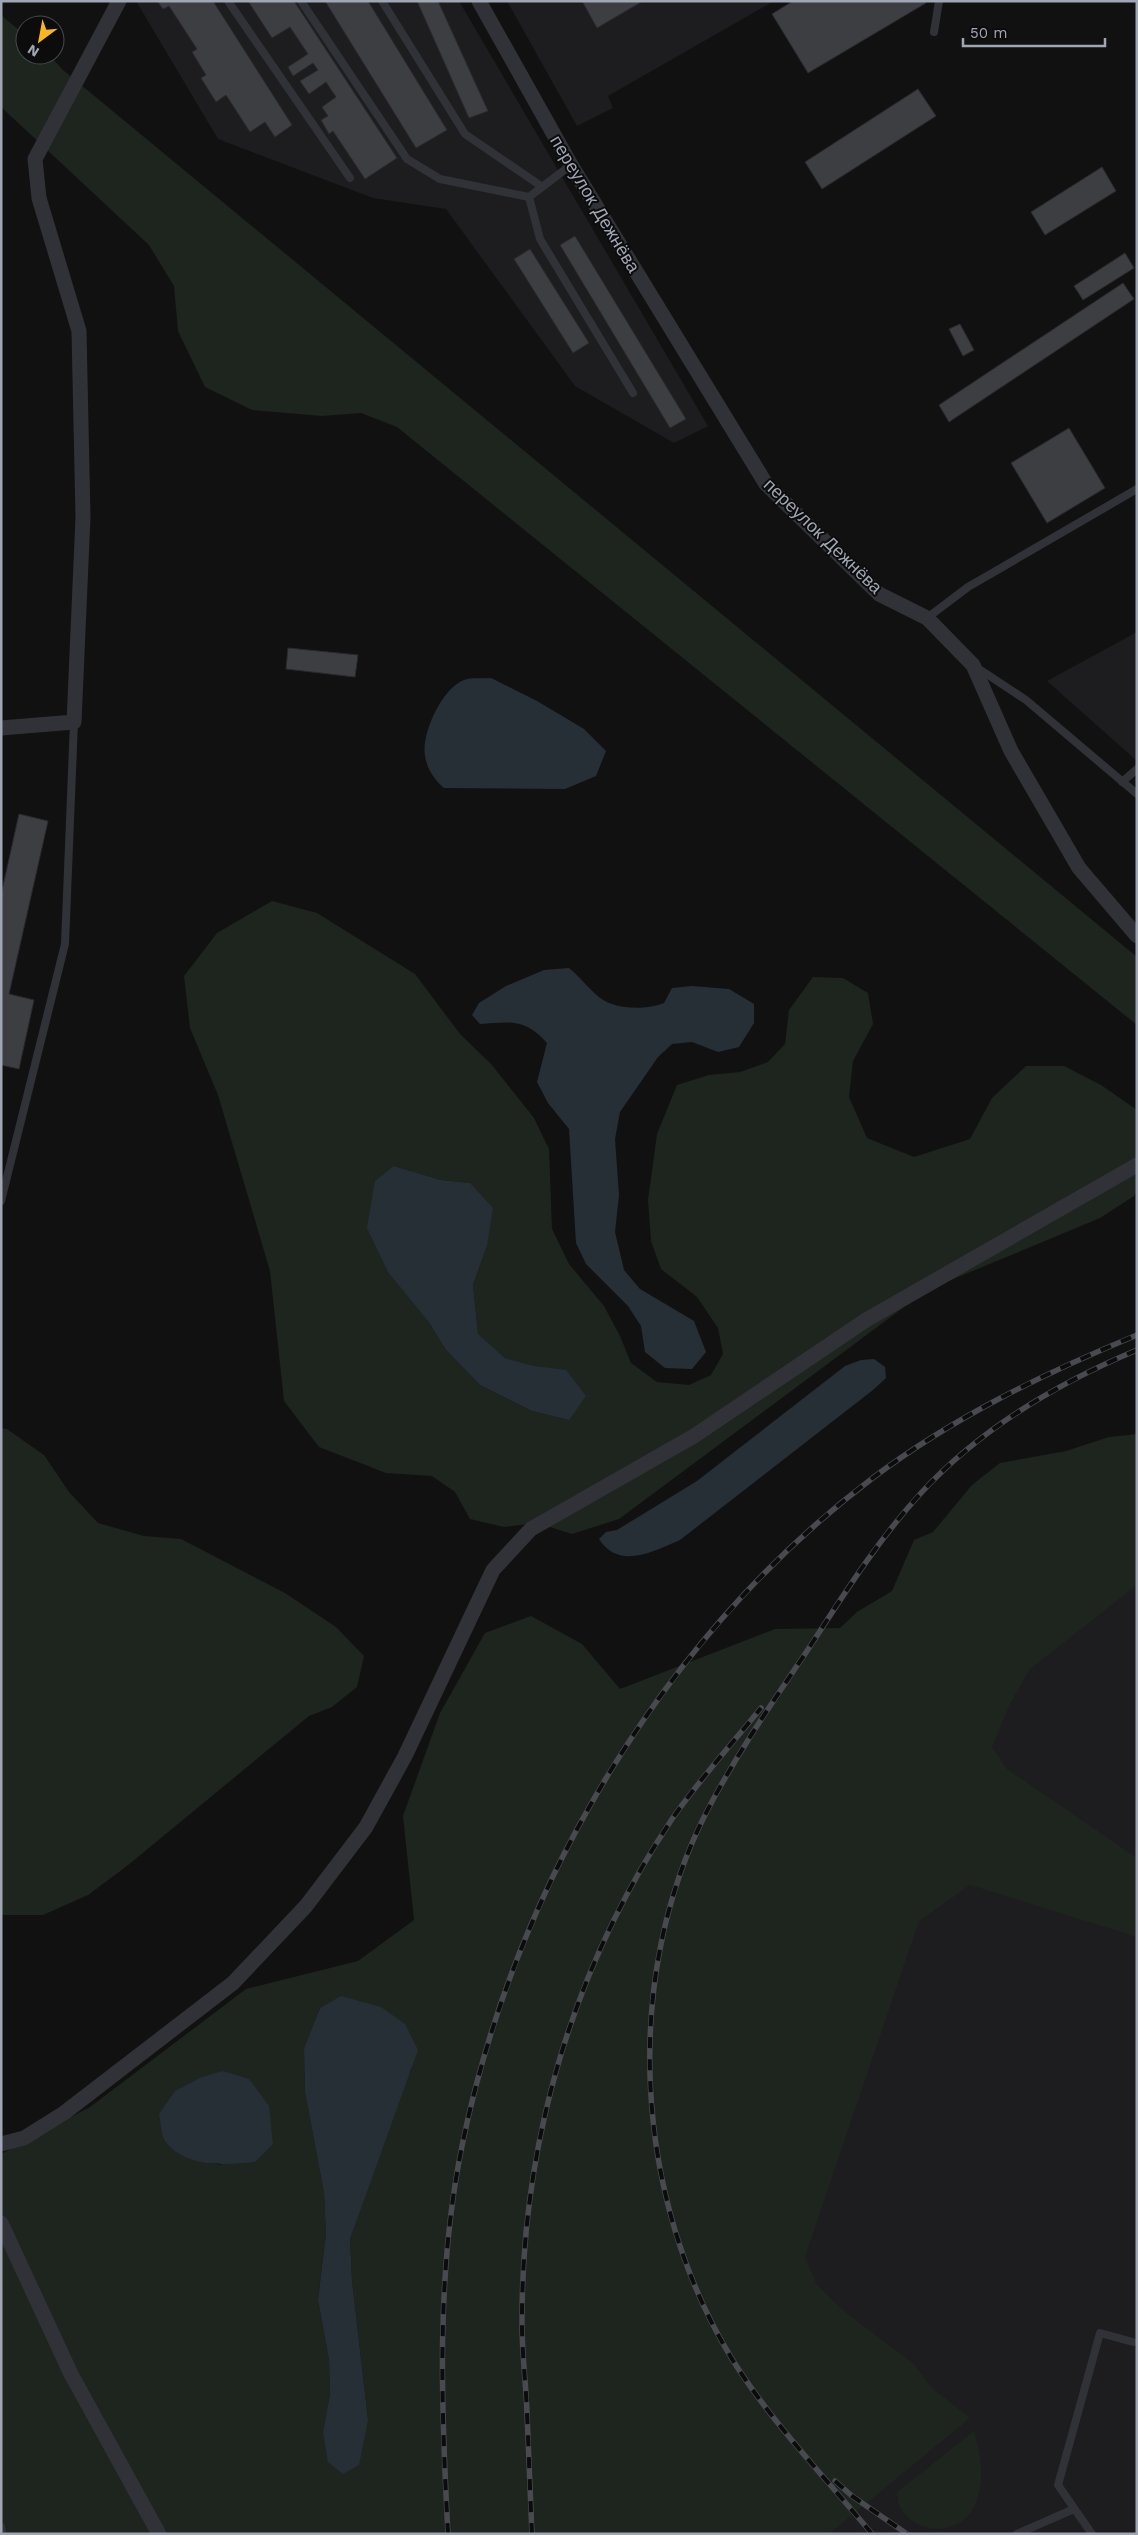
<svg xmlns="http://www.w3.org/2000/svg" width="1138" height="2535" viewBox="0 0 1138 2535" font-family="'Work Sans',sans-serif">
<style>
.built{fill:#1d1d1f}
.green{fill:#1d251e;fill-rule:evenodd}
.water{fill:#272f36}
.building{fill:#3d3e42;stroke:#2b2a2e}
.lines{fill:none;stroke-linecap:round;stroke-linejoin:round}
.lane{stroke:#313237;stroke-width:8}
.street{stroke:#313237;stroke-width:15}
.rail-casing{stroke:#484a50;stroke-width:5.5}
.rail{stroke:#0c0c0d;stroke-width:4;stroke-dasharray:11;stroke-linecap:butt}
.labels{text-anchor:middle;stroke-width:4;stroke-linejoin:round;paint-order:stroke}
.street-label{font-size:18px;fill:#a1a6b4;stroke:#0c0c0d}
</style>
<rect width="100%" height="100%" fill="#111112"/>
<path class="built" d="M136,1H459L708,426L674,443L575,386L446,209L373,198L218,139Z
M507,1H774L608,96L613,108L577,126Z
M1137,632V761L1047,681Z
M1137,1573V2534H714L720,2455L1006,1662Z"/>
<path class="green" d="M1,15L25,35V55H49L63,70L1137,957V1025L397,427L361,413L322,416L252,410L205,387L178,331L174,286L149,245L1,107Z
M272,901L317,913L415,974L460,1034L491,1064L534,1118L549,1149L552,1229L569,1264L604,1306L620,1336L631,1363L657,1382L689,1385L711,1375L723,1354L718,1328L697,1297L661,1269L651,1241L648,1200L657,1134L677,1085L709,1075L740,1072L768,1062L785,1044L789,1010L813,977L843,978L868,993L873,1024L853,1061L849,1097L867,1138L914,1157L970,1139L992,1098L1026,1066H1064L1101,1085L1137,1110V1191L1134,1196L1100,1218L927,1290L619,1519L572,1534L537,1523L504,1527L470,1519L455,1492L432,1476L386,1473L319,1447L284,1401L270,1271L218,1095L190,1028L184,976L217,933ZM394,1166L441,1180L470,1183L487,1246L473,1285L478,1335L505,1358L534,1366L569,1420L532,1411L480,1385L446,1350L428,1321Z
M1,1428L7,1429L44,1455L69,1492L98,1523L144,1536L181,1539L285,1593L336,1627L364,1656L357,1687L332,1707L309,1716L127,1866L88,1895L43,1915H1Z
M1137,1434V1585L1030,1669L1010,1704L992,1747L1007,1769L1137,1858V1937L970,1885L919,1921L805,2257L817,2285L845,2312L914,2364L931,2387L970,2418L829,2534H1V2154L90,2107L246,1989L358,1961L414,1920L403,1816L440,1713L485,1633L531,1616L582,1644L620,1689L775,1629L840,1628L857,1612L892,1591L914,1540L933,1532L972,1485L1000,1463L1066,1451L1109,1437ZM320,2008L412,2069L405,2079L350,2239L352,2281L368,2420L323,2432L330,2394L329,2360L318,2300L326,2233L324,2193L305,2092L304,2048ZM202,2077L221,2165L214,2163Z
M974,2431C982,2457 987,2492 968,2516C950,2535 914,2533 900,2507C898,2503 898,2497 897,2492Z"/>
<path class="water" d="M491,678L537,701L584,729L606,751L596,776L565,789L444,788C434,779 427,769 425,756C421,734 442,688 464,680C472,677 483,679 491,678Z
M569,968C580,977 589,989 600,998C616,1010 647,1010 664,1003L672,988L692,986L729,989L754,1004V1023L739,1047L718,1052L692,1042L672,1044L658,1057L620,1112L615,1139L619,1195L615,1232L624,1270L640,1289L694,1321L706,1352L692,1369L665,1368L645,1352L641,1326L628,1306L586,1264L576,1243L569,1129L548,1103L537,1082L547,1043C525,1018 510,1022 480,1024L472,1015L479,1003L506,986L544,970Z
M394,1166L441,1180L470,1183L493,1208L487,1246L473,1285L478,1334L505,1358L534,1366L566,1370L586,1396L569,1420L532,1411L480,1385L446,1350L428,1321L388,1272L367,1228L375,1181Z
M874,1359L885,1367L886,1378L873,1390L680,1540C652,1552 619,1570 599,1539L606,1532L617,1530L697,1481L845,1366L861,1360Z
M341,1996L381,2007L405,2024L418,2050L350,2239L352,2281L368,2420L359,2465L343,2474L328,2462L323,2432L330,2394L329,2360L318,2300L326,2233L324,2193L305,2092L304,2048L320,2008Z
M223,2071L249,2079L269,2106L273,2144L255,2162C225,2165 185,2168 165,2141C161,2135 161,2122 159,2114L175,2091L202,2077Z"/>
<path class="building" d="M157,1H213L292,125L275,137L265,122L250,132L226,95L216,102L201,78L206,75L192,52L197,49L169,6L163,9Z
M248,1H294L397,158L365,179L333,131L329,134L321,120L328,116L322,107L336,97L326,82L309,94L300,81L318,70L313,63L293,76L288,67L308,54L290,27L272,38Z
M325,1H368L447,130L416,148Z
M417,1H438L488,111L469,118Z
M582,1H643L597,28Z
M793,1H925L926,3L808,73L772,14Z
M918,89L936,116L822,189L805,162Z
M1102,167L1116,191L1045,235L1031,212Z
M575,236L686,419L670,428L560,245Z
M530,249L589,343L573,353L514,259Z
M1125,253L1134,268L1083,300L1074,286Z
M1123,283L1134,299L949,422L939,405Z
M960,324L974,350L963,356L949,329Z
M1069,428L1105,488L1047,523L1011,463Z
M288,648L358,655L355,677L286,669Z
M19,814L48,821L9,994L34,1000L19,1069L1,1065V895Z"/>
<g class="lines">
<path class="lane" d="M228,1L350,178
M301,1L407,159L440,179L529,197L571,165
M382,1L465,134L541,186
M934,32L939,1
M529,197L540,239L633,393
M927,618L968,587L1137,489
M976,667L1026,700L1137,794
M1122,782L1137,769
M1,1201L65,944L74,722
M1,2527L2,2534
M1017,2534L1074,2509
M1092,2534L1058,2485L1100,2333L1133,2342"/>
<path class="street" d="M479,1L571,165L766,484L879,594L927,618L973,665L1011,751L1079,868L1137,936
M1,728L74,722L83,517L79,331L39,198L35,159L119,1
M1,2144L24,2138L64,2113L233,1983L306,1906L366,1827L405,1756L493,1570L531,1529L694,1436L866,1320L1137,1165
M1,2223L71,2374L159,2534"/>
<defs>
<path id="rail" d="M835,2481L852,2496L907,2534
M448,2534C441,2404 436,2273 462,2146C515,1887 662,1637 874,1477C954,1417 1045,1373 1137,1335
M532,2534C530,2494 529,2454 527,2413C526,2384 522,2354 522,2325C521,2145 572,1969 672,1819C699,1780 731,1745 761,1708
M872,2534C825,2477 771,2422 732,2359C634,2198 621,1979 707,1811C736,1755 772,1703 807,1651C842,1597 877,1541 921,1493C980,1429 1058,1383 1137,1350"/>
</defs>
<use href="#rail" class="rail-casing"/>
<use href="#rail" class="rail"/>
</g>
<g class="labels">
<g class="street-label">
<text transform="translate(595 204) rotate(59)" y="6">переулок Дежнёва</text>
<text transform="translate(823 536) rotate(44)" y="6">переулок Дежнёва</text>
</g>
</g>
<rect width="1138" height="2535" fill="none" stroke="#a1a6b4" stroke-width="5"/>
<g transform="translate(40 40) rotate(212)"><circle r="24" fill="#0c0c0d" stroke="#484a50"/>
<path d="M0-4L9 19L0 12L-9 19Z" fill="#f8b722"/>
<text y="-8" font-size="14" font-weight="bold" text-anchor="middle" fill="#a1a6b4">N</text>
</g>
<path d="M963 38v8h142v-8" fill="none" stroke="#a1a6b4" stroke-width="2.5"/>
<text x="970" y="38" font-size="15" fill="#a1a6b4" stroke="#0c0c0d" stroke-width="4" paint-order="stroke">50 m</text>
</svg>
